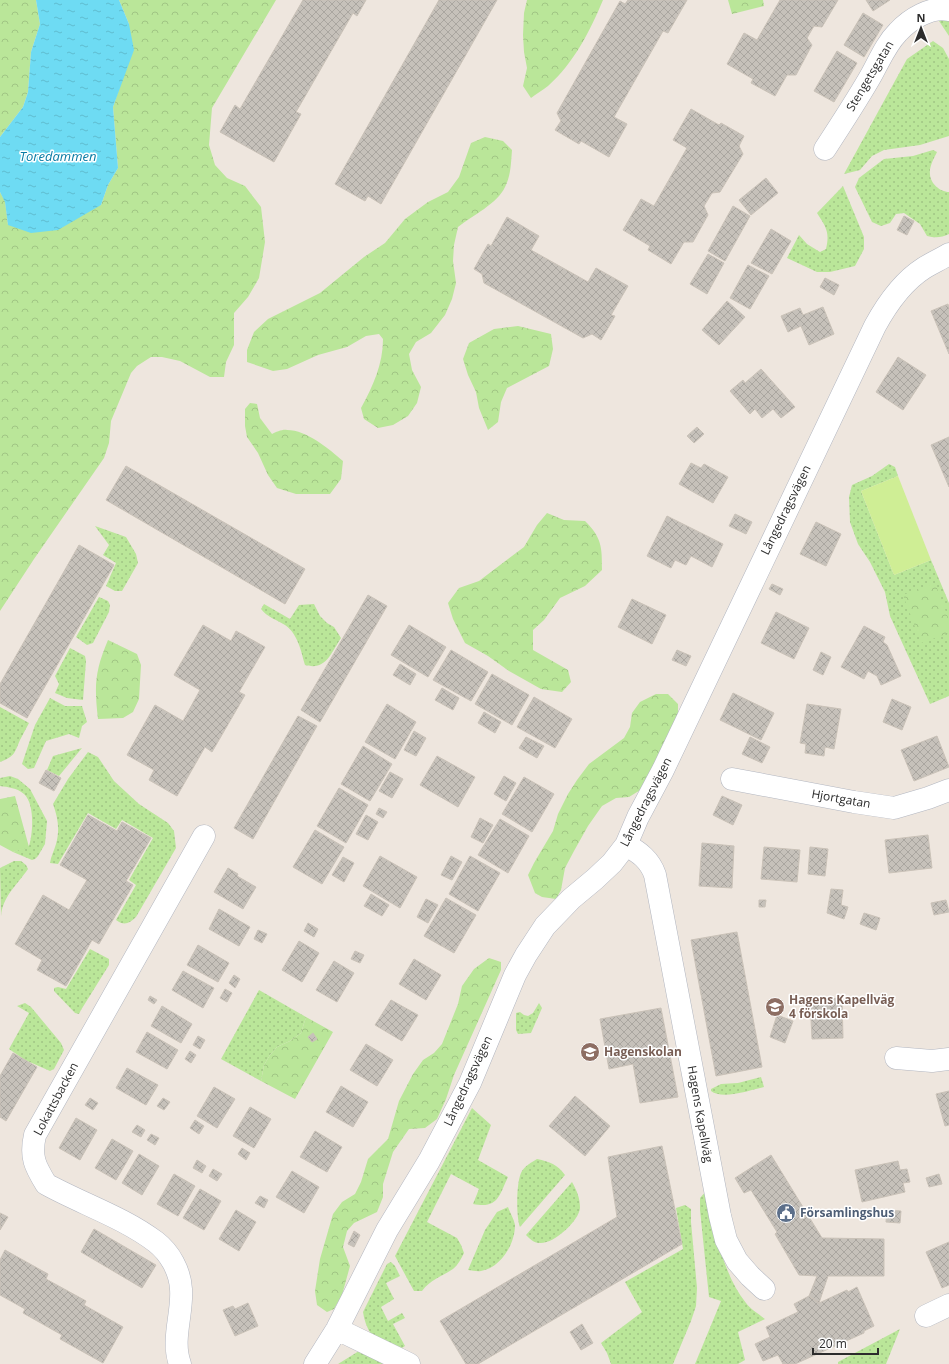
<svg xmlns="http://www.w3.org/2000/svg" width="949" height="1364" viewBox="0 0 949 1364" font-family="'Open Sans',sans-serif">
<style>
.grass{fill:url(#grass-dots)}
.forest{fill:url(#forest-crowns)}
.pitch{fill:#cfee95}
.water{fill:url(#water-ripples)}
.building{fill:url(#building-cross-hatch);stroke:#cac2b8}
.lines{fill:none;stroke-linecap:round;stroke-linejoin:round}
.minor-casing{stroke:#b2b6c0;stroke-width:23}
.minor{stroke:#fff;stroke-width:22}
.labels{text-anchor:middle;stroke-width:3;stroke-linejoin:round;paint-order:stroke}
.street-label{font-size:12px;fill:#2c2c2c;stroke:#fff}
.education-label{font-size:12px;font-weight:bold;fill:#785e54;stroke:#fff;text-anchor:start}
.service-label{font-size:12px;font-weight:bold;fill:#4e5e75;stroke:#fff;text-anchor:start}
.water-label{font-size:13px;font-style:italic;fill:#097ba4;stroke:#fff}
</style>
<defs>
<pattern id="grass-dots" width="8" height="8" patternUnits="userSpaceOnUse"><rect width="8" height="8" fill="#bae699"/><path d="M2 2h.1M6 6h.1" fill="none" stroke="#a0c584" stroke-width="1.8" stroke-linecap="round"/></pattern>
<pattern id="forest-crowns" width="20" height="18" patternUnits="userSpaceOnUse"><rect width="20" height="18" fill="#bae699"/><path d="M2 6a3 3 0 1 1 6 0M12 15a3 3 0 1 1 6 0" fill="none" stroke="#a0c584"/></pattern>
<pattern id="water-ripples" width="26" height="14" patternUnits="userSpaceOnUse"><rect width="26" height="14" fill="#6edbf3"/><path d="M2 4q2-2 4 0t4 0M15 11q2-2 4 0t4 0" fill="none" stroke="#5fbcd0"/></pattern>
<pattern id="building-cross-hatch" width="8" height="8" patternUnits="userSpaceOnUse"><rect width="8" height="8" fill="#c6c1ba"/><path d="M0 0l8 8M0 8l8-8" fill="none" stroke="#aaa6a0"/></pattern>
</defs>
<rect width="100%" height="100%" fill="#eee6de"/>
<path class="grass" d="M940,20H949V36L939,21Z
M933,41L943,48L949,59V136L920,145L884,150L872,156L860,170L844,174L907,59Z
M933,150L937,152C934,158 929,167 930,174C930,183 940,192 949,192V234C941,238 935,238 927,236L920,224L904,213L896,214L890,223L881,226L872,222L855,187L859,178L884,159L913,156Z
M843,186L864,237V249L855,266L830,272H817L787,258L799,235L807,244L820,252L826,249C830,232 826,227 817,213Z
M889,464L895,467L898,476L861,491L894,575L931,560L949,603V696L930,704L890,616L885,592L870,562L858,544L850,522L849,497L852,485L872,476Z
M95,526L126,537L136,554L138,563L122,591H115L106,586L116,563L103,555L109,545Z
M99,597L108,601L110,605L109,612L93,643L87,645L76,637Z
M264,604L290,619L299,605L314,604L320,616L327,623L334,627L341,638C331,653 326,671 305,665C301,651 298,634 285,625C277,620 267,617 261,609Z
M70,648L85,656L86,661L83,700L67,698L55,693L59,684L55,676Z
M50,698L65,706H82L87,722L82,726L79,738L69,734L46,741L34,768L28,769L22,764L35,725Z
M0,707L29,723C26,729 23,734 20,740C14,754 15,756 0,762Z
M82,748L59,776L47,770L53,756Z
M88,752L98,757L114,781L139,804L168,823L174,831L176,848L136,917C129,924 124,926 116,920L136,885L129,880L153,838L122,820L116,829L88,813L58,864L50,863C51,856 54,851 56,844C60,830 58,818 53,804L68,779Z
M10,776L18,779L30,789L47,821L45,844L38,856L35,859L32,860L13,852L29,846C33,833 35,804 24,794C17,788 8,787 0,786V778Z
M14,861H21L26,865L28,869C17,885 2,897 1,917L0,868Z
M90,949L109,959V965L81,1010L79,1014L75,1013L54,991V988L58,987L66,989Z
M259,990L306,1017L301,1033L290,1041L277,1047L270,1055L264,1065L261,1081L221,1059Z
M25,1003L31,1007L61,1043L64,1050L54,1069L50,1071L25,1060L9,1049L29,1013L17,1006Z
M539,1003L542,1008L531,1033L518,1034L516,1030V1013L520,1012L524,1015L528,1016L533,1013Z
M761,1077L764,1087C751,1090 722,1100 711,1091V1089L721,1084L738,1083Z
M472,1108L491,1125L478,1160L508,1177C499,1196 498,1209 473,1204L479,1189L451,1174L427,1222L457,1238L461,1245L464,1253C461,1259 458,1265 453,1269C441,1277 431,1279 422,1291H414L395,1256Z
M537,1159C550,1162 557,1164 565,1175L520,1227C516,1217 516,1180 522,1171C525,1166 532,1162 537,1159Z
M572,1182C577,1191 580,1198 580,1208C579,1221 553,1245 539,1243C534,1243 530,1239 526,1235Z
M707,1190C714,1227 722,1273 746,1303C750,1309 759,1314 765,1319L738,1332L745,1360L738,1364H695L721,1301L709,1297L700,1210V1198Z
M685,1205L691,1209V1222L697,1288L696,1306L691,1321L673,1364H611L607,1353L601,1343L642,1312L625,1282L683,1249L676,1208Z
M508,1207C510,1213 514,1219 515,1225C515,1244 501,1268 481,1271C477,1272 472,1270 468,1270L485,1230L497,1212Z
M391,1262L395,1266L400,1276L386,1283L394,1299L381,1307L388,1321L402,1313L405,1318L393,1324L405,1346L402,1348L371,1334C367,1328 364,1320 363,1312L387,1264Z
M900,1329L886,1364H838V1362Z
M359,1351L389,1364H338Z"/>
<path class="forest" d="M0,0H36L40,24L31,52L28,92L23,107L0,137Z
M119,0H276L212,108L209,145L215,165L227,178L245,186L261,207L265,242L259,278L248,297L234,313V345L226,362L224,377H210L180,361L162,357H151L137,366L131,373L111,421L109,443L104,458L34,559L0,611V192L5,201L8,225L101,205L108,185L118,168L113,107L121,83L129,24Z
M527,0H603C590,31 574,63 548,86C543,90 536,94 531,98L523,86L527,68L524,52L523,35L524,13Z
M728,0H763L764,6L732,14Z
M485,137L503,141L512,150C511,162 511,176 505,187C498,203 472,216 458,227L454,245L453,261L456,283L452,299L445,315L431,333L416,342L409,354L412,370L421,387L417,403L408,416L393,425L378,428L364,419L361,408C373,386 383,364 383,339L379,334L366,336L347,347L318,355L287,369L273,371L247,362V350L254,332L268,319L320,293L364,257L385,243L405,219L428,202L448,192L459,177L471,143Z
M518,326L551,334L553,349L549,366L507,388L501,402L498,422L488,430L479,408L476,392L468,375L463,359L469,343L494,329Z
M250,403L257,404L260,418L272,434C276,432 283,429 287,430C307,430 329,449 343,461L341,479L330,494H296L277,488L268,475L258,453L247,437L245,426V409Z
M547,513L564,520L585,521C602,538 602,547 602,570L585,586L560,598L544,620L533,630V650L568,670L571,682L562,692L541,689L509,671L488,656L465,643L453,619L448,603L459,588L479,581L524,547L537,525Z
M935,583L949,620V633L921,643L903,595Z
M108,640L137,654L141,665L139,699L133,712L123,718L98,719C94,685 95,671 108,640Z
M656,694H668L678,704V716L642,789L629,797L616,798L602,806L588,826L574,851L565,868L561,890L556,899L542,897L535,893L528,875L534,863L553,831L558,814L568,794L577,780L589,764L624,738L630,727L632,713L640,702Z
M15,796L29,847L13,852L0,845V799Z
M489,958L501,962V970L454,1075L446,1099L437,1119L425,1128L409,1129L393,1152L383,1184V1197L377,1212L354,1223L347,1231L343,1247L350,1266L342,1295L334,1309L327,1312L317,1305L315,1291L320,1259L333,1214L342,1202L355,1194L361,1182L368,1159L388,1139L399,1101L413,1074L423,1060L434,1053L442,1044L458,1004L462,986L474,969Z
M306,1017L333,1032L295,1099L261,1081L264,1065L270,1055L277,1047L290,1041L301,1033Z"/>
<path class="pitch" d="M898,476L931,560L894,575L861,491Z"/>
<path class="water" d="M36,0H119L129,24L134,50L113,107L118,168L108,185L101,205L58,230L31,233L8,225L5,202L0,192V137L23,107L28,92L31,52L40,24Z"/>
<path class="building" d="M303,0H366L357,16L353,13L296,112L301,114L274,162L220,132L235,105L240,109Z
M439,0H497L381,204L368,196L365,201L335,184Z
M628,0H687L668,33L663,31L614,117L627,124L609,157L581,141L579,144L555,130L561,121L557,113L620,1L625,4Z
M780,0H838L822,27L814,26L807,38L812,45L796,75H787L775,96L751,83L753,79L727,64L744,33L757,40Z
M866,0H890L873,11Z
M863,13L883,25L864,57L844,45Z
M837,51L857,63L834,102L814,91Z
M691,109L719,125L721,123L744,136L739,146L743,154L720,192L712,193L704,206L708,215L693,242H684L671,264L648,250L650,246L623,230L641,199L654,206L687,148L673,140Z
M766,178L778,193L751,215L739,200Z
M733,206L750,216L725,261L708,251Z
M904,216L914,221L907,235L897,230Z
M507,217L539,236L531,250L588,282L596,268L628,286L611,315L615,316L601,340L592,334L583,338L484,283L482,274L474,269L488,244L491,246Z
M771,229L791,241L772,274L751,263Z
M708,254L724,263L707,294L690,284Z
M748,265L769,276L750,309L730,298Z
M825,278L839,285L834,295L820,287Z
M727,301L745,317L719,345L702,330Z
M948,304L949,308V354L931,311Z
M823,307L834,334L809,345L801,326L788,332L781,316L800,308L803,315Z
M898,357L926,375L903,410L876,392Z
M761,369L795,407L781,418L773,409L762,418L755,409L750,414L730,391L743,380L745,383Z
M697,427L704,434L694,443L687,436Z
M949,437V487L931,445Z
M691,463L701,468L704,464L728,477L713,503L679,484Z
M126,466L305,569L285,604L106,500Z
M735,514L752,522L746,534L729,526Z
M667,516L723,544L712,567L691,556L686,565L675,560L671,568L647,556Z
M816,522L841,534L826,566L800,554Z
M79,545L114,565L27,718L0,703V684Z
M772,584L783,589L780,595L769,589Z
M368,595L387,606L320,722L301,710Z
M632,599L666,615L652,644L618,627Z
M776,612L809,628L794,659L761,643Z
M203,625L231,641L236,631L265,647L239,692L245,695L212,752L205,747L177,796L149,780L154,770L127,755L155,705L183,721L200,690L174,675Z
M409,625L446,647L428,677L391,655Z
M864,626L885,637L883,642L887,645L901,676L881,685L877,676L868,671L864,679L841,667Z
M451,650L488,672L471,701L433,680Z
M677,650L691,656L686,666L672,660Z
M821,652L831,657L823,675L813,670Z
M400,664L416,674L410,685L393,675Z
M492,674L529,695L512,725L475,704Z
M442,688L459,698L453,710L435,700Z
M733,693L774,713L761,740L720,720Z
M534,697L572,719L555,748L517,727Z
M892,699L911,707L902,730L883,722Z
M387,704L416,722L395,759L365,742Z
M807,704L841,709L834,749L825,747L824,756L805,753L806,744L800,743Z
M484,712L501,722L495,733L478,723Z
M298,716L317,726L253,839L234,828Z
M414,731L426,738L416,756L404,750Z
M937,736L949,767L914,781L901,750Z
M526,737L544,746L537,758L519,748Z
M750,737L770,747L762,763L742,754Z
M363,746L392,764L370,801L341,784Z
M437,756L475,777L458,807L420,785Z
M46,770L61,778L54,791L39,783Z
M390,772L403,779L392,798L379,791Z
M504,776L516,783L506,801L494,794Z
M524,777L554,794L532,832L502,814Z
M339,788L368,805L346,843L317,826Z
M722,796L742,805L733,825L713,815Z
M379,808L387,812L383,818L376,814Z
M88,815L117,831L122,822L151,838L126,881L133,885L99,944L92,940L66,986L37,970L42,960L15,944L43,895L69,910L87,880L60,865Z
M366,815L378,822L368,840L356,834Z
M480,818L493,825L483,843L471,837Z
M500,819L529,836L508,873L478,855Z
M315,830L344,847L322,884L293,867Z
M928,835L932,868L889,873L885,840Z
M702,843L734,846L732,888L699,886Z
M764,847L800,850L797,882L761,879Z
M810,847L828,849L825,876L808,874Z
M380,856L417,877L400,908L363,886Z
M451,856L462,862L452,880L441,875Z
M470,856L500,873L478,911L449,894Z
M343,857L354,863L344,882L332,875Z
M228,868L238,874L237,876L256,887L243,909L214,892Z
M831,889L843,890L841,905L848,907L844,919L827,913Z
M371,894L389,905L382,916L364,906Z
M446,898L476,915L454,953L424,936Z
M426,899L438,905L428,923L417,917Z
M759,900H766L765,907H759Z
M946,900L949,912L934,915L931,903Z
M219,909L250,927L239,946L209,929Z
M864,913L880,918L876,930L860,924Z
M308,923L318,929L314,937L304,931Z
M258,930L267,934L262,943L254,939Z
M737,932L762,1067L716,1076L691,940Z
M299,941L319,953L302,982L282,970Z
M198,945L229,963L218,982L187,965Z
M355,951L364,955L360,963L351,959Z
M414,959L441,975L426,1000L399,984Z
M334,961L354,973L337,1002L316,990Z
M183,971L214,988L203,1008L172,990Z
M234,975L240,979L235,988L229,983Z
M225,989L232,993L227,1002L220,998Z
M150,996L157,1000L154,1004L148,1000Z
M842,998L843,1038L812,1039L810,1000Z
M391,1000L418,1015L402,1041L375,1025Z
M162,1006L192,1024L181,1043L151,1026Z
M661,1008L678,1097L640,1103L633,1064L609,1069L600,1019Z
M777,1015L793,1021L785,1043L770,1037Z
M147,1032L178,1050L167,1069L136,1052Z
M313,1033L317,1039L312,1042L308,1037Z
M198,1036L205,1040L200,1049L193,1045Z
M366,1044L393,1060L377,1086L350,1070Z
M190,1051L196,1055L191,1063L185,1059Z
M13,1053L37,1067L6,1121L0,1117V1076Z
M127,1068L158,1085L146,1105L116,1088Z
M341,1086L368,1102L353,1127L326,1112Z
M214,1087L235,1099L217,1128L197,1116Z
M949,1091V1125L945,1126L936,1094Z
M575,1096L610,1126L585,1156L549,1126Z
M90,1098L98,1103L93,1110L85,1105Z
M163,1098L170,1102L164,1110L157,1106Z
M250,1107L271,1119L254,1148L233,1136Z
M76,1118L97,1130L80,1160L59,1148Z
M195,1120L204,1126L199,1134L190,1128Z
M137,1125L145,1130L141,1137L132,1132Z
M315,1131L342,1147L327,1172L300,1157Z
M151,1134L159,1138L155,1145L147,1140Z
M112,1139L133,1151L116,1180L95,1168Z
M662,1146L682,1244L478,1364H466L440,1321L617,1217L608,1157Z
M242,1148L250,1153L246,1160L238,1154Z
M139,1154L159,1166L142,1195L122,1183Z
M771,1155L822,1238L884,1239V1276H828L819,1303L809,1296L817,1276L799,1275L775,1234L777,1232L751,1190L744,1193L735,1178Z
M197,1160L206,1166L202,1173L193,1168Z
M898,1161L900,1170L907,1169L910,1182L903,1183L905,1192L862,1202L855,1170Z
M213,1169L222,1174L217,1181L209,1176Z
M292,1171L319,1187L304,1213L276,1197Z
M174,1174L195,1186L178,1216L157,1204Z
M939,1174L942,1184L929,1187L926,1178Z
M200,1189L221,1201L204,1230L183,1218Z
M260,1196L268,1200L264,1208L255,1203Z
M236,1210L256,1222L239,1251L219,1239Z
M887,1210L901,1211L900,1223L886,1222Z
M0,1213L8,1217L0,1230Z
M94,1229L156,1265L142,1288L81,1252Z
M354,1231L360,1235L354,1247L348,1244Z
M949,1242V1285L942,1288L926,1252Z
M5,1250L48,1274L46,1279L86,1301L84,1305L123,1327L103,1363L60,1339L62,1335L23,1313L25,1309L0,1295V1260Z
M857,1287L874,1326L864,1331V1333L795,1364H783L778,1355L763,1361L755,1344L770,1337L766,1327L798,1312L794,1304L809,1296L819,1303L847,1290L848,1292Z
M248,1303L258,1326L235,1336L223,1310L233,1306L235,1309Z
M582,1324L593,1343L581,1350L570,1332Z"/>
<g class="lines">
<defs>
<path id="minor" d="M825,149C840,126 855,103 869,79C878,64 885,45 898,32C910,19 931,6 949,10
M732,779L854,802L894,808L928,798L949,790
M626,845C639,852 650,860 655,875L720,1216L726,1240L737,1261L750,1276L764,1289
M896,1058L932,1061L949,1059
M926,1316L949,1305
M337,1329L409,1364
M180,1364C171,1340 183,1313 181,1289C180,1271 170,1253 156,1242C123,1217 82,1204 46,1184C35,1166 30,1157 35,1135L204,836
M315,1364L337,1329L387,1230L429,1161L470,1083L515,975L526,955L545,926L571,899L595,879L612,863L626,845L638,817L663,770L875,326C887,304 902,282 924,268C932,263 941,259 949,254"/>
</defs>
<use href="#minor" class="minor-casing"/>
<use href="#minor" class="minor"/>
</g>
<defs>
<symbol id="school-disc" viewBox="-11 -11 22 22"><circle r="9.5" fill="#8d6e63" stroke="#fff"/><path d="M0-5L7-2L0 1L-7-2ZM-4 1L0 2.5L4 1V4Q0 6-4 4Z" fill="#fff"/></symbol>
<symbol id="civic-disc" viewBox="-11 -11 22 22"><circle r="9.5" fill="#5c6f8a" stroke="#fff"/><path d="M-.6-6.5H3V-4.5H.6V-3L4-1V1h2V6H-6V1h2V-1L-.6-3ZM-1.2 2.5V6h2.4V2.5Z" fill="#fff"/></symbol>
</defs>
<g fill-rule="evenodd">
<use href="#school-disc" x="764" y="996" width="22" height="22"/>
<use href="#school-disc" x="579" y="1041" width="22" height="22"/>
<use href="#civic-disc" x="775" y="1202" width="22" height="22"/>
</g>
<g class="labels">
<g class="street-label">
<text transform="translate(870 76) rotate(-59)" y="4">Stengetsgatan</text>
<text transform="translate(786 510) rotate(-64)" y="4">Långedragsvägen</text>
<text transform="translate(841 799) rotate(10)" y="4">Hjortgatan</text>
<text transform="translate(646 802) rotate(-63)" y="4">Långedragsvägen</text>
<text transform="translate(468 1081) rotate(-65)" y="4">Långedragsvägen</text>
<text transform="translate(56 1099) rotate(-62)" y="4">Lokattsbacken</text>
<text transform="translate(700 1114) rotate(80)" y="4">Hagens Kapellväg</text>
</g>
<g class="education-label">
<text x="789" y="1004">Hagens Kapellväg<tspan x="789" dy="14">4 förskola</tspan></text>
<text x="604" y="1056">Hagenskolan</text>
</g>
<g class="service-label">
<text x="800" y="1217">Församlingshus</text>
</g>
<g class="water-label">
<text x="58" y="161">Toredammen</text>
</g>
</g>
<g transform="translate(921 28)" stroke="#ffffff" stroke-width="3" paint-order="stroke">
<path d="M0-3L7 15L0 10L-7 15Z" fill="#2c2c2c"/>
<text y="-6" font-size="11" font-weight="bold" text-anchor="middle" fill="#2c2c2c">N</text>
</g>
<path d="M813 1348v6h65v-6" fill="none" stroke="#2c2c2c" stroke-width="2"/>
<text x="819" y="1348" font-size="12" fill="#2c2c2c" stroke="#ffffff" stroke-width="3" paint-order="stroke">20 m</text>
</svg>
